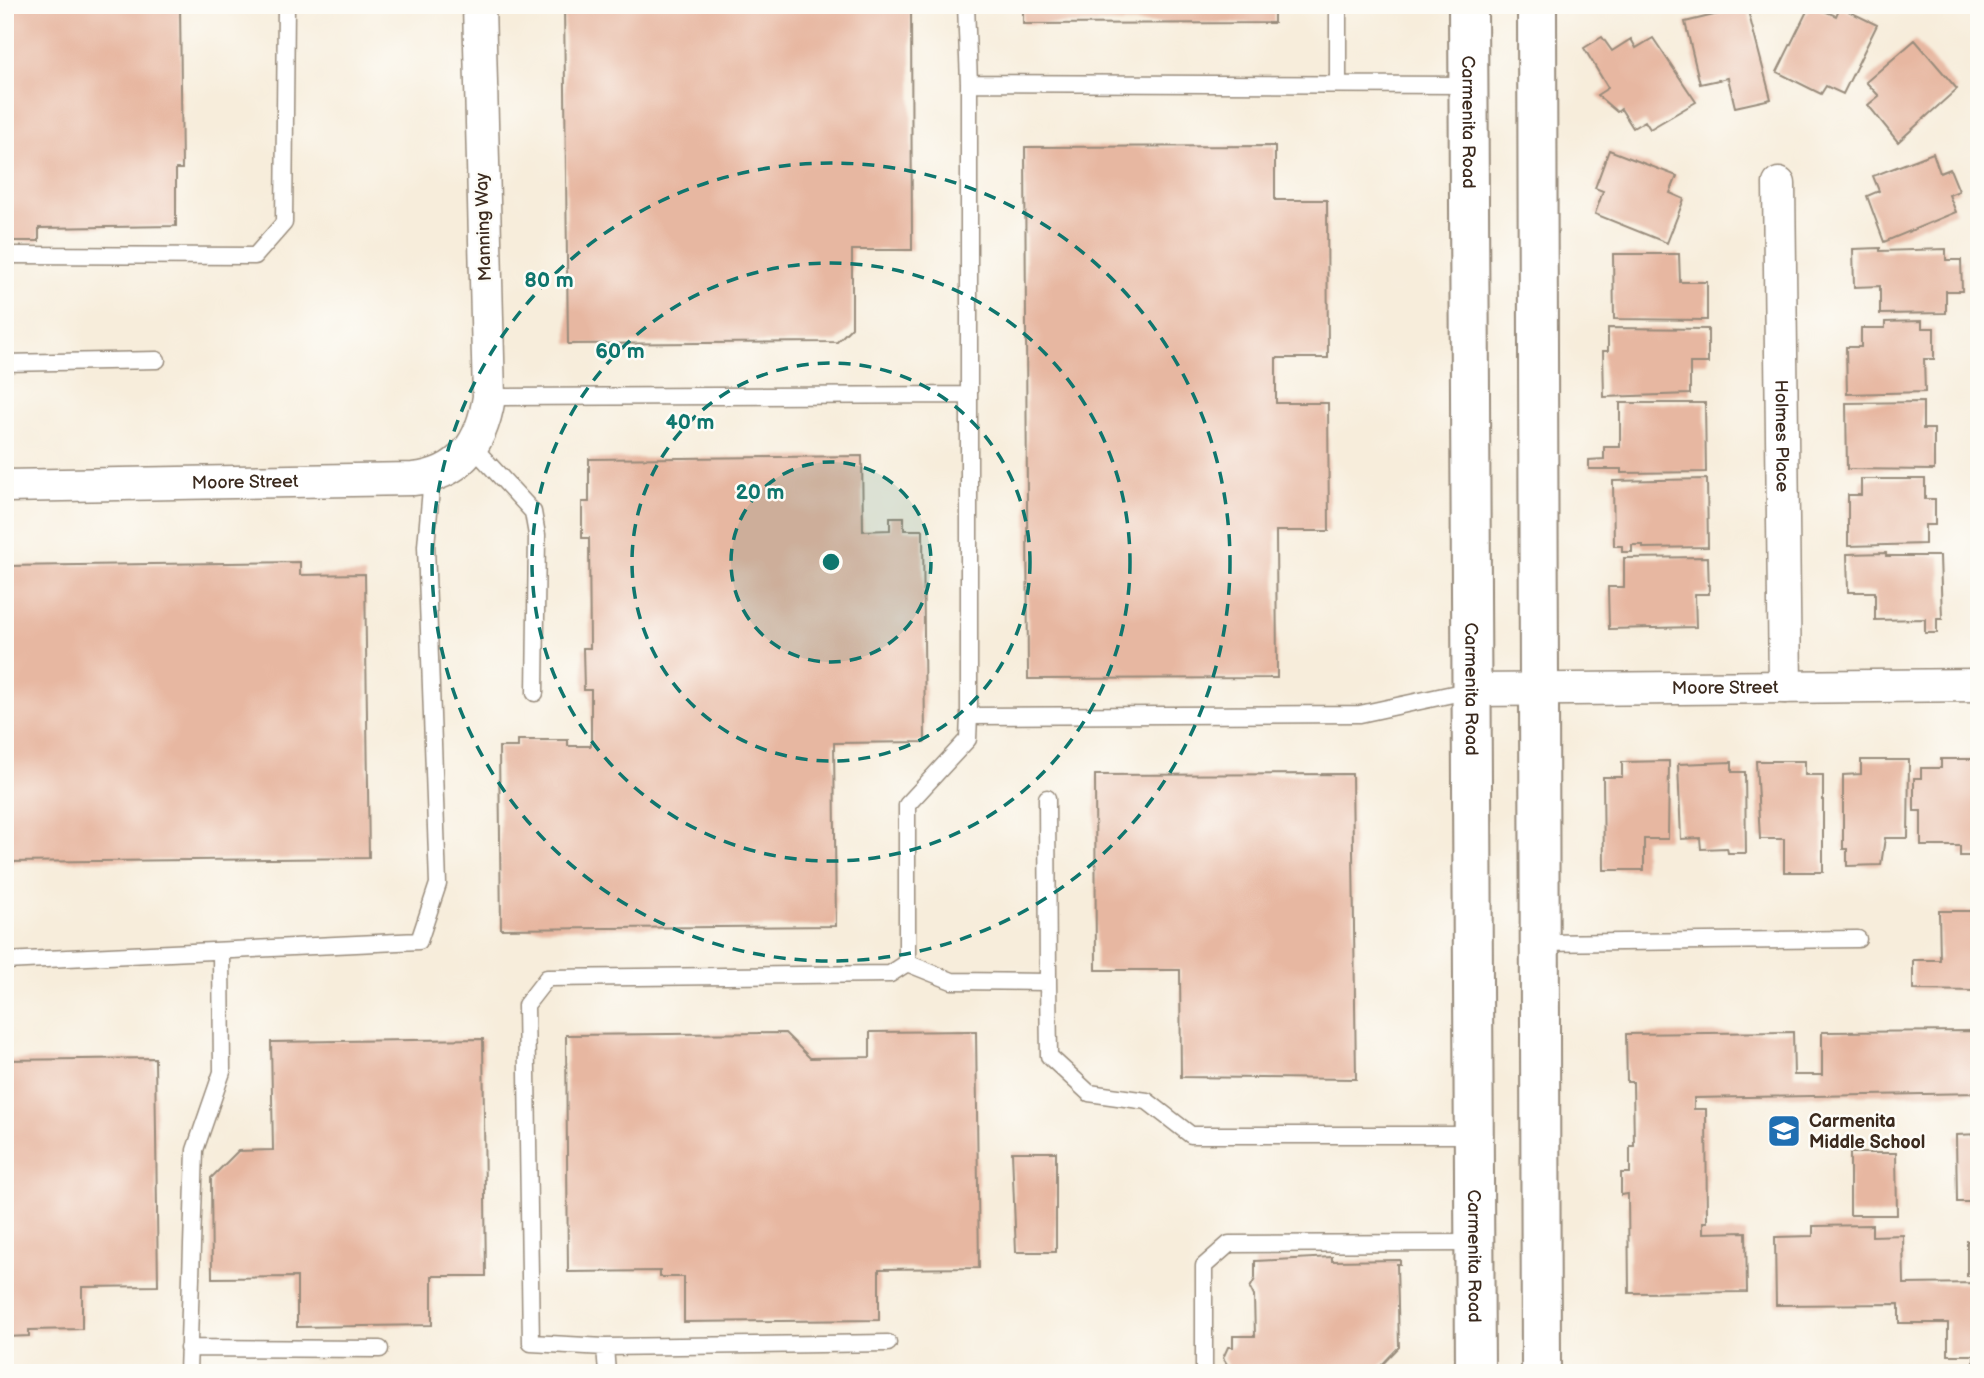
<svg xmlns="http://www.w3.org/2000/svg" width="1984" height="1378" viewBox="0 0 1984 1378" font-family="'Balsamiq Sans',sans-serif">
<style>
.building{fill:#e7b7a1}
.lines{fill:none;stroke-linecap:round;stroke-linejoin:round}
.lane-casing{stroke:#998c7c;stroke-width:19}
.street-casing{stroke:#998c7c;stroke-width:35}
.secondary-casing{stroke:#998c7c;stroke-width:42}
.lane{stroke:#fff;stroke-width:16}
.street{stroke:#fff;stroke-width:32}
.secondary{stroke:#fff;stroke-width:38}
.ring{fill:none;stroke:#0f766e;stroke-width:3.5;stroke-dasharray:12 9}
.labels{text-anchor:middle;stroke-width:5;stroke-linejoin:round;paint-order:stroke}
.street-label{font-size:18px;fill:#3b2a1e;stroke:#fdfcf7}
.poi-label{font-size:18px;font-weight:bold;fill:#3b2a1e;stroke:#fdfcf7;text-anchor:start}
.centre{fill:#0f766e;stroke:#fdfcf7;stroke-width:3.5}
.ring-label{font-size:21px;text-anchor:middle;font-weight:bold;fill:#0f766e;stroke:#fdfcf7;stroke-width:5;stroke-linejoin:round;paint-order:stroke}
</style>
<rect width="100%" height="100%" fill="#fdfcf7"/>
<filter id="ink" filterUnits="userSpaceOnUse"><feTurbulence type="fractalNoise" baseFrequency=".0143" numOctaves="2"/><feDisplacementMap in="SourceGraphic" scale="14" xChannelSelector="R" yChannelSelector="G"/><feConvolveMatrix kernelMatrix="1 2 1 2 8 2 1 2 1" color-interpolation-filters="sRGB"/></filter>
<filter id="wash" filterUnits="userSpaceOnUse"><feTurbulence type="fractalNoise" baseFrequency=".00686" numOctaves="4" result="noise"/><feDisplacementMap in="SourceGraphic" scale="28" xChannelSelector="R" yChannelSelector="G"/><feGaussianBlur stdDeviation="1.57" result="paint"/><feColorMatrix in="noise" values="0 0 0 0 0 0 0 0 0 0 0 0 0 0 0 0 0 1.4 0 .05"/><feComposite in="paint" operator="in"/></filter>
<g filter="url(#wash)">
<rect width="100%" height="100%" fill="#f7eddb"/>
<g id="blocks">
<path class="building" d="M5,5L180,6L182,169H176V226L39,228V241H10V229H5Z
M564,5H911L912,250H852V327L837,342L568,344Z
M1023,5H1274V23L1023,24Z
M1810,5L1836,16L1840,7L1877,25L1843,94L1826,86L1821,94L1777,72Z
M1747,7L1771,99L1735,107L1728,78L1700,84L1685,22Z
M1602,37L1612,51L1631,39L1636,48L1653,38L1696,102L1650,129L1645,121L1633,128L1621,109L1617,112L1597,95L1608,88L1584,48Z
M1915,40L1957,89L1898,142L1868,105L1879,96L1866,82Z
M1275,146V200H1327L1328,358H1276V403H1328L1329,531H1276L1277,678L1028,679L1025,147Z
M1609,150L1677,176L1670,193L1684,199L1667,243L1595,214L1603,191L1595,188Z
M1933,153L1940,173L1950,169L1959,191L1949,195L1956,212L1884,242L1867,196L1879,191L1873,176Z
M1880,248V251L1946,249V260H1961L1962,291H1946V313L1880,314V286L1854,287L1853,249Z
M1613,254H1679L1680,282H1707V320L1614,319Z
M1922,321V328H1934V359H1924L1925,392L1847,394L1846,347H1861V328H1885V322Z
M1608,328L1708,329V363H1690V394L1604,397L1603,351H1608Z
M1923,402V429H1934V470L1847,469L1846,403Z
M1620,403H1705L1706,472L1621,473V469H1589V460L1604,459V447H1620Z
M862,456L863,531L890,530V517H904V530H923L925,742L834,743L836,926L501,929L499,747H518V740H568V746H591V690H584L583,648H590L589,538H582V502H589V459Z
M1707,479L1708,547L1643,548V545H1632V552H1622V546H1614L1613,481Z
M1861,479H1925V499H1935V525H1925V544L1848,546V495H1861Z
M1886,553V556H1940L1942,619H1937V633H1925V619L1875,620V592H1848L1847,554Z
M1708,557L1709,594H1695L1696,627L1609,629L1608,587H1624V558Z
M300,562V575L365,574L369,858L5,862V566Z
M1941,759H1979V856H1960V846H1921V811H1914V778H1921V768H1941Z
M1861,760H1909L1908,838H1885L1881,865L1847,866V849H1843V775L1861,774Z
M1669,761L1668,839H1644V870H1604L1603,777H1622V762Z
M1756,761H1805V775H1823V872H1784V839H1760Z
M1732,762V772H1745L1746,853H1728L1727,848L1701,849L1700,838L1681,839L1678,764Z
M1352,774L1356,1079L1181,1077L1180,970H1096L1095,775Z
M1939,911H1979V991L1913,990V960H1940Z
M976,1031L979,1268L879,1269V1320L684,1322V1277H660V1271L568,1272L566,1035L785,1033L810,1058L870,1057V1032Z
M1979,1031V1093L1694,1098V1109H1706L1707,1222H1703V1233L1746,1232L1747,1292L1629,1293L1628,1194L1621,1195V1173H1630V1146H1634L1633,1082H1627L1626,1034L1793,1032L1794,1075H1822V1032Z
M483,1039L486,1276H432V1325L297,1327V1277L212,1278L211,1178L238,1151L273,1150L271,1042Z
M155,1058L158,1286L82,1287V1329L29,1330V1336L5,1337V1060Z
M1979,1134V1202H1957L1956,1135Z
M1012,1152H1056V1252H1016Z
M1850,1153H1896L1897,1215H1850Z
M1872,1225V1236L1903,1235L1904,1284L1979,1283V1373H1974V1355H1948V1323H1899V1304L1776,1305L1775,1237L1813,1236V1226Z
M1967,1241H1979V1276H1967Z
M1332,1257V1261L1400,1260V1264H1397L1399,1347L1374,1373H1233L1223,1358L1228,1347H1233V1336H1255L1254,1296L1250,1288L1255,1279V1261Z"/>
</g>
</g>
<g filter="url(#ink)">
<use href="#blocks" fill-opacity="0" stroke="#998c7c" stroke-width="2"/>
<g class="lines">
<defs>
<path id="lane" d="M966,5L969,83L1468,85
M969,83V716L1360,714L1471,690
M1338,84V5
M5,255L255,256L284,223L286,5
M5,363L157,360
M489,397L969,395
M473,447L533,512L537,535L535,693
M1047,798L1048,982
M1540,943L1858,939
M5,961L419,941L438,884L426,546L432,477
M907,963L952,981L1048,982L1049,1056L1089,1093L1147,1101L1191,1135H1474
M605,1347L888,1343
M188,1348L380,1349
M188,1373L195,1150L222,1072L221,952
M607,1373L605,1347L531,1343L526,1005L547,978L890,974L907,963V805L968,739L969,716
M1204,1373V1266L1229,1244L1474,1243"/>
<g id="street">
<path id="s1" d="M1779,184L1785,687"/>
<path id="s2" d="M5,486L413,479C462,474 482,442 489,397L479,5"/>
<path id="s3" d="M1471,690L1979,685"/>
</g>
<g id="secondary">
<path id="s4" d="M1468,5L1475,1373"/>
<path d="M1537,5L1541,1373"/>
</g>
</defs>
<use href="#lane" class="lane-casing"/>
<use href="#street" class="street-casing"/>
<use href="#secondary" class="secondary-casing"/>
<use href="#lane" class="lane"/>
<use href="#street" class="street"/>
<use href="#secondary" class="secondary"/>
</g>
</g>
<circle cx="831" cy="562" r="100" fill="#0f766e" fill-opacity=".12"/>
<g class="ring">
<circle cx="831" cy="562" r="100"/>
<circle cx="831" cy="562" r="199"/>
<circle cx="831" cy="562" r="299"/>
<circle cx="831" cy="562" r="399"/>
</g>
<defs>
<symbol id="school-square" viewBox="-11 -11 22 22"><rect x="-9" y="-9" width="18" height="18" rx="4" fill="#1f6fb2" stroke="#fdfcf7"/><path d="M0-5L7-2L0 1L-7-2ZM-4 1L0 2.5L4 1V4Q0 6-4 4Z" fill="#fff"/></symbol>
</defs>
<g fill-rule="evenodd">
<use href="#school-square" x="1765" y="1112" width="38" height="38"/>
</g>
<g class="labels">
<g class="street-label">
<text dy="6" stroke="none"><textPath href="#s4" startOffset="117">Carmenita Road</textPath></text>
<text transform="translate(483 227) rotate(-92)" y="6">Manning Way</text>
<text dy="6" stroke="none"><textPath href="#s1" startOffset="252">Holmes Place</textPath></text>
<text dy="6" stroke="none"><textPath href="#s2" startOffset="240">Moore Street</textPath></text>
<text dy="6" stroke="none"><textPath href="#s3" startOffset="254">Moore Street</textPath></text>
<text dy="6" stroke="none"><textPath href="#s4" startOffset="684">Carmenita Road</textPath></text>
<text dy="6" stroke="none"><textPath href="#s4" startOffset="1251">Carmenita Road</textPath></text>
</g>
<g class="poi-label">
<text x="1809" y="1127">Carmenita<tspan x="1809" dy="21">Middle School</tspan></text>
</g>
</g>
<circle cx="831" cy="562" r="10" class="centre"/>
<g class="ring-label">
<text x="549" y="287">80 m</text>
<text x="620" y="358">60 m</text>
<text x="690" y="429">40 m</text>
<text x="760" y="499">20 m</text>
</g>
<rect width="1984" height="1378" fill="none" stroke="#fdfcf7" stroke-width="28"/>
</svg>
